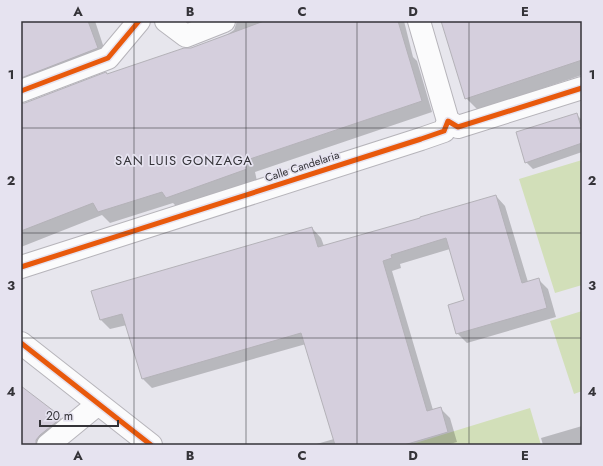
<svg xmlns="http://www.w3.org/2000/svg" width="603" height="466" viewBox="0 0 603 466" font-family="Jost,sans-serif">
<style>
.green{fill:#d2dfb9}
.shadow{fill:#0003}
.building{fill:#d5cfdd;stroke:#b4b2b8}
.lines{fill:none;stroke-linecap:round;stroke-linejoin:round}
.street-casing{stroke:#b6b4ba;stroke-width:24}
.street{stroke:#fbfbfc;stroke-width:22}
.cycleway-casing{stroke:#e6e3f0;stroke-width:8}
.cycleway{stroke:#e8590c;stroke-width:5}
.grid{fill:none;stroke:#343338;stroke-width:1;stroke-opacity:0.55}
.labels{text-anchor:middle;stroke-width:3.5;stroke-linejoin:round;paint-order:stroke}
.street-label{font-size:11px;fill:#343338;stroke:#e6e3f0}
.quarter-label{font-size:13px;letter-spacing:1px;fill:#343338;stroke:#e6e3f0}
.neatline{fill:none;stroke:#343338;stroke-width:1.5}
.grid-label{font-size:13px;text-anchor:middle;font-weight:bold;fill:#343338}
</style>
<rect width="100%" height="100%" fill="#e7e6ed"/>
<path class="green" d="M582,160V285L555,293L519,179Z
M582,311V391L574,394L550,321Z
M530,408L541,445H409Z"/>
<path class="shadow" d="M21,21H95L108,60L21,88Z
M237,21H404L413,57L417,61L432,112L255,172L257,181L178,208L173,203L110,223L102,215L21,247V105L108,75L191,49L225,36L234,30Z
M451,21H582V75L478,110L466,98Z
M576,114L582,120V152L533,169L526,162Z
M496,196L505,206L528,282L538,279L548,289L556,317L467,343L457,333L465,300L450,249L400,264L401,268L392,271L433,410L440,408L450,418L457,442L446,445H313L334,439L306,344L152,388L143,379L127,325L110,329L101,320L312,228L321,238L324,246Z
M21,387L58,416L70,427L53,445H21Z
M582,426V445H543L541,438Z"/>
<path class="building" d="M21,21H88L98,48L21,78Z
M264,21H398L422,101L244,161L247,169L166,198L162,192L98,212L93,203L21,231V103H25L106,72L107,74L184,48H191Z
M441,21H582V60L465,99Z
M577,113L582,130V143L525,163L516,132Z
M496,195L522,283L539,278L547,308L456,334L448,305L464,300L446,238L391,255L392,258L383,261L427,411L441,407L448,432L404,445H335L301,333L142,379L122,314L100,320L91,291L312,227L318,247L420,218V217Z
M21,386L59,415L60,419L40,435L36,440V445H21Z"/>
<g class="lines">
<defs>
<path id="street" d="M166,21L186,36L224,21
M419,21L448,121
M21,91L108,58L139,21
M448,121L458,127L582,88
M21,267L421,139L444,131L448,121
M21,343L151,445
M48,445L98,404"/>
</defs>
<use href="#street" class="street-casing"/>
<use href="#street" class="street"/>
<defs>
<path id="cycleway" d="M21,91L108,58L139,21
M21,267L421,139L444,131L448,121L458,127L582,88
M21,343L151,445"/>
</defs>
<use href="#cycleway" class="cycleway-casing"/>
<use href="#cycleway" class="cycleway"/>
</g>
<path class="grid" d="M134,21V445M246,21V445M357,21V445M469,21V445M21,128H582M21,233H582M21,338H582"/>
<g class="labels">
<g class="street-label">
<text transform="translate(302 166) rotate(-18)" y="4">Calle Candelaria</text>
</g>
<g class="quarter-label">
<text x="184" y="165">SAN LUIS GONZAGA</text>
</g>
</g>
<rect width="603" height="466" fill="none" stroke="#e6e3f0" stroke-width="44"/>
<path d="M40 420v6h78v-6" fill="none" stroke="#343338" stroke-width="2"/>
<text x="46" y="420" font-size="12" fill="#343338" stroke="#e6e3f0" stroke-width="3" paint-order="stroke">20 m</text>
<rect x="22" y="22" width="559" height="422" class="neatline"/>
<g class="grid-label">
<text x="78" y="16">A</text>
<text x="190" y="16">B</text>
<text x="302" y="16">C</text>
<text x="413" y="16">D</text>
<text x="525" y="16">E</text>
<text x="11" y="79">1</text>
<text x="592" y="79">1</text>
<text x="11" y="185">2</text>
<text x="592" y="185">2</text>
<text x="11" y="290">3</text>
<text x="592" y="290">3</text>
<text x="11" y="396">4</text>
<text x="592" y="396">4</text>
<text x="78" y="460">A</text>
<text x="190" y="460">B</text>
<text x="302" y="460">C</text>
<text x="413" y="460">D</text>
<text x="525" y="460">E</text>
</g>
</svg>
